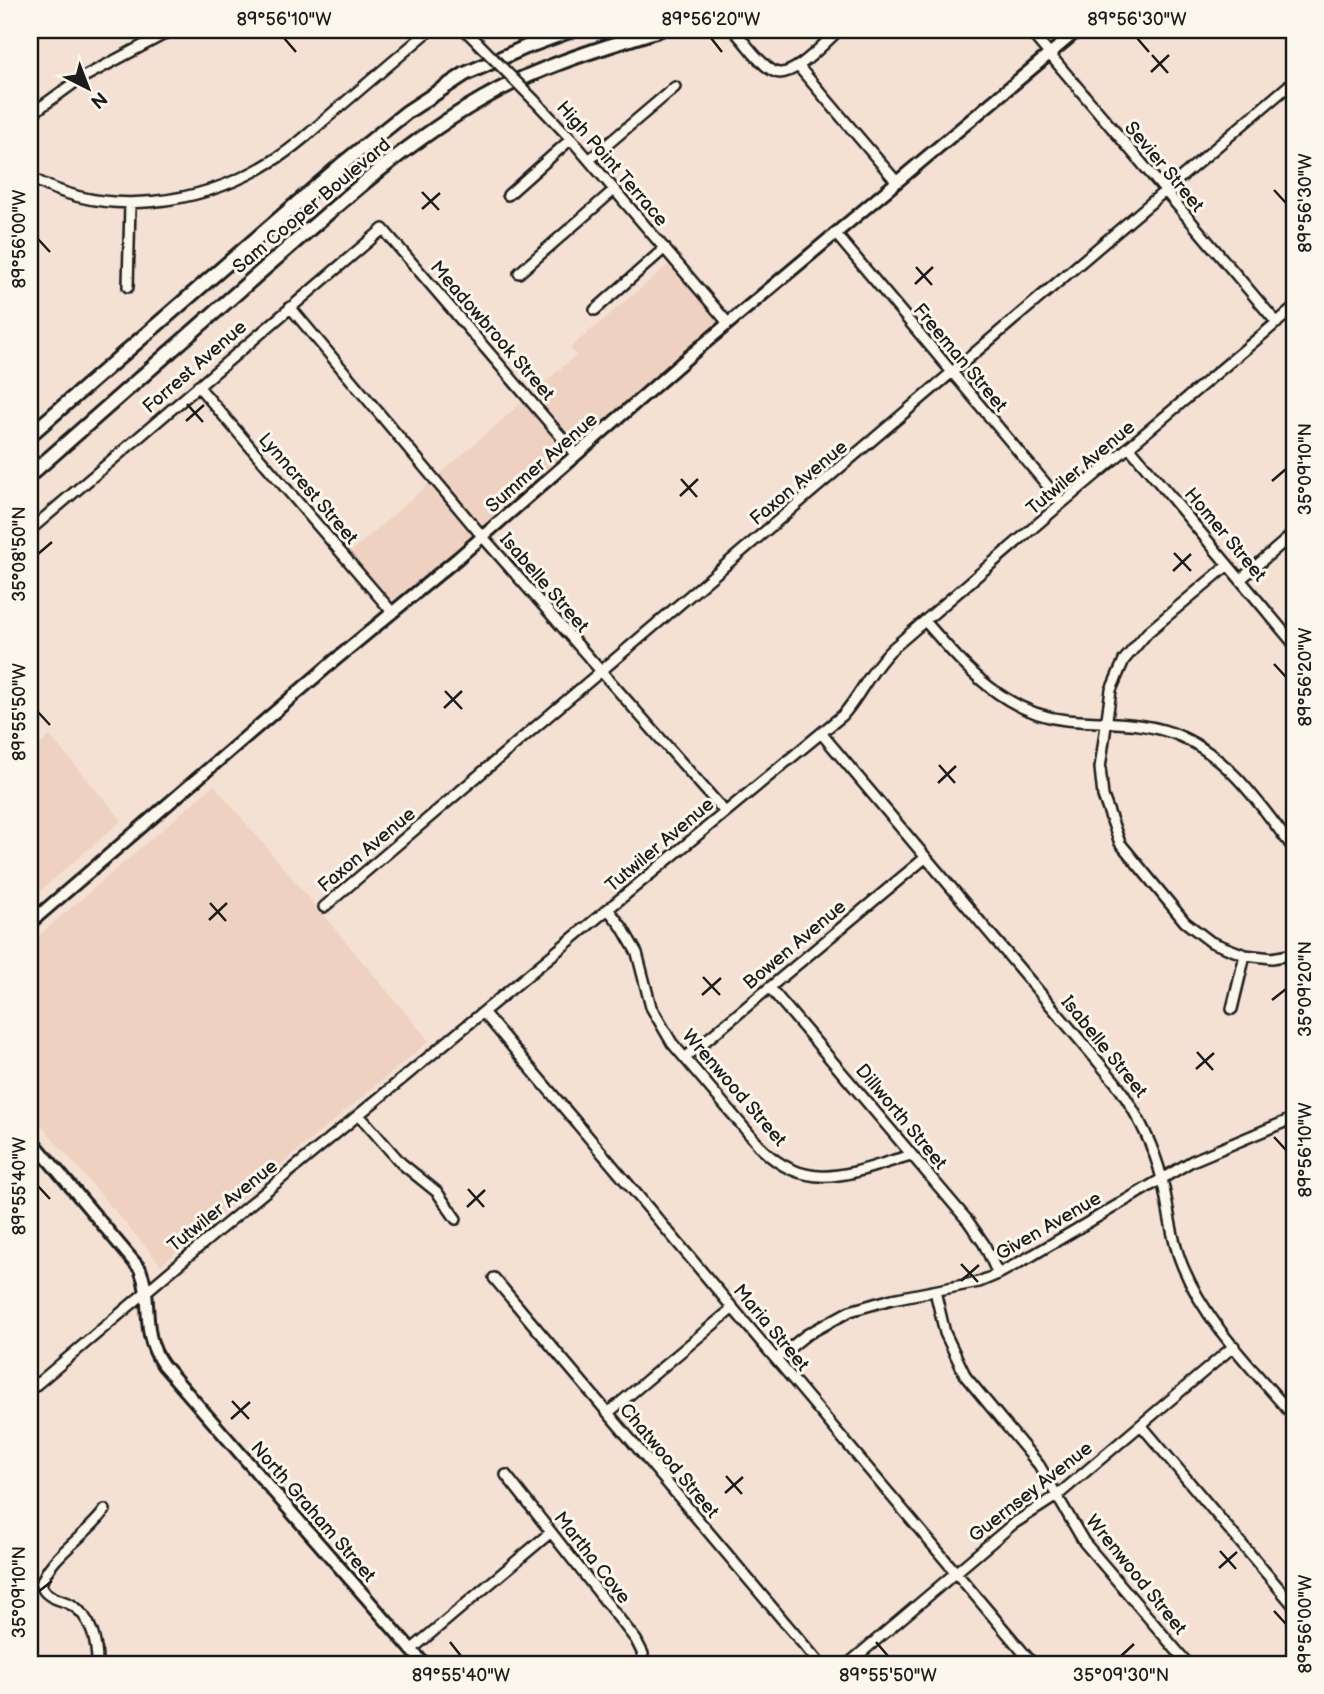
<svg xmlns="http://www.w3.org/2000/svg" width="1324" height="1694" viewBox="0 0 1324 1694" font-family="'Balsamiq Sans',sans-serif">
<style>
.built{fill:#efd1c1}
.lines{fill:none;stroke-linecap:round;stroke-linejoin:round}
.minor-casing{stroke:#1c1c1c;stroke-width:14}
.major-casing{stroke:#1c1c1c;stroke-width:16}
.highway-casing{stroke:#1c1c1c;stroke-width:18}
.minor{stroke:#fbf7ec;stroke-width:9}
.major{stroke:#fbf7ec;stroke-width:10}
.highway{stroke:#fbf7ec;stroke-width:12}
.minor-bridge-casing{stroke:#1c1c1c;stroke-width:14;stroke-linecap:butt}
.minor-bridge{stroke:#fbf7ec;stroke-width:9}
.ticks{fill:none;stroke:#1c1c1c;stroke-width:2.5}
.labels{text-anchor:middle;stroke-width:6;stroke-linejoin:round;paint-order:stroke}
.street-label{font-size:19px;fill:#1c1c1c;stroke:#fbf7ec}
.neatline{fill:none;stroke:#1c1c1c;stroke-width:2.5}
.ticks-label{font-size:18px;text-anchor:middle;fill:#1c1c1c}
</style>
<rect width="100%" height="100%" fill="#f4e1d3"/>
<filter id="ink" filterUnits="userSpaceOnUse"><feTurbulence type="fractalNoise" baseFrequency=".0143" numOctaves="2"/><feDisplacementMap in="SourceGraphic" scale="14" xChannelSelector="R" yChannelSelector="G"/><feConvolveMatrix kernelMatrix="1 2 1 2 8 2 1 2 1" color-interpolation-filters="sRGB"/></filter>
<g filter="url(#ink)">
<path class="built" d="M674,260L728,323L393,613L345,557L576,355L570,348Z
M50,736L122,820L30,900V754Z
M214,785L429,1041L161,1265L30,1112V943Z"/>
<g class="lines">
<defs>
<path id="minor" d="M465,30L478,43
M1029,30L1277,323
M738,35C749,47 759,63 773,71C791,82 825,42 839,30
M798,66L896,181
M535,101L571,139L728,323
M30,115L78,80L172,30
M589,160L675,87
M30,177C104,220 203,205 274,160C297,146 316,127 336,110C368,83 399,56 430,30
M508,195L571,139
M835,233L1062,503
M519,273L614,190
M128,287L130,203
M290,307L482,536L725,812
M595,310L665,248
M198,386L393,613
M1130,448L1294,644
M30,530L383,229L576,454
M1228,565L1148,632L1124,660L1111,690L1100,768L1103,796L1120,843L1185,922L1211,942L1245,955L1272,958L1294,954
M1241,579L1294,533
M925,621C964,666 1003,713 1066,720C1104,724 1146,720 1182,737C1231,759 1262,808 1294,849
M821,733L1116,1083C1137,1113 1153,1143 1162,1179C1169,1209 1171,1239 1183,1267C1207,1325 1255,1371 1294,1417
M324,907L1294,81
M608,909L622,927L637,953L651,1007L672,1043L762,1149C810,1196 856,1171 911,1155
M770,988L968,1221L984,1244L998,1274
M1232,1009L1245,955
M483,1012L1033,1664
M685,1058L925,858
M359,1115L401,1163L437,1192L456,1219
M30,1159L40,1150
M494,1278L820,1664
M935,1291L945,1333L966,1377L1039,1465L1084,1542L1188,1664
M776,1359L806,1335L850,1311L892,1299L979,1282L998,1274L1033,1255L1192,1161L1294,1118
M30,1390L219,1230L843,715C861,694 871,669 892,649L1062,503L1294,308
M608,1413L733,1308
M1141,1425L1294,1606
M506,1475L636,1640L643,1654L641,1664
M411,1650L551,1532
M97,1664C97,1644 92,1617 72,1605C61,1599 46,1599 41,1585C48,1557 88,1535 105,1510
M848,1664L1013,1524L1058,1495L1234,1346"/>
<path id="major" d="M30,923L335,660L458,558L687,358L1078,30
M30,1138L140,1269C154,1303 139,1331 163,1365L424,1664"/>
<path id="highway" d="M30,435L341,165L407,112L465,74L526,47L572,30
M30,475C108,406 187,337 265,268C334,208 402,145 482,99C537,67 598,49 659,30"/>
</defs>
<use href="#minor" class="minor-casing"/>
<use href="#major" class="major-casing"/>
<use href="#highway" class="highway-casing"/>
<use href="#minor" class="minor"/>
<use href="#major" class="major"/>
<use href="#highway" class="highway"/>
<defs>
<path id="minor-bridge" d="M478,43L535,101"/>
</defs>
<use href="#minor-bridge" class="minor-bridge-casing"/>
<use href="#minor-bridge" class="minor-bridge"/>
</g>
</g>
<path class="ticks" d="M284,38L296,52M711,38L722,52M1137,38L1149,52M1152,55L1168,73M1151,72L1169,55M1274,190L1286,203M422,192L439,210M422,209L440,193M38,239L50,252M916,267L932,285M915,284L933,267M187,404L203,422M186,421L204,405M681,479L697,497M1272,481L1286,469M680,496L698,479M1174,553L1191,571M38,554L52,542M1173,571L1191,554M1274,664L1286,677M445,691L462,709M444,708L462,691M38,712L50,725M939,765L955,783M938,783L956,766M210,903L226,921M209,920L227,903M703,977L720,995M702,995L721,978M1272,1000L1286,989M1197,1052L1213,1070M1196,1069L1214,1053M1274,1137L1286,1150M38,1186L50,1199M468,1189L484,1207M467,1207L485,1190M961,1264L978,1282M961,1281L979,1265M232,1401L249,1419M231,1419L250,1402M726,1476L742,1494M725,1493L743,1477M1220,1551L1236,1569M1219,1568L1237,1552M38,1592L52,1581M1274,1611L1286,1624M450,1642L461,1656M876,1642L888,1656M1121,1656L1134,1644"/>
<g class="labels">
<g class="street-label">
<text transform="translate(613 163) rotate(49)" y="7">High Point Terrace</text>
<text transform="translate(1165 166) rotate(50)" y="7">Sevier Street</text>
<text transform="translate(311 205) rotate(-40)" y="7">Sam Cooper Boulevard</text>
<text transform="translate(493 330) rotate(49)" y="7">Meadowbrook Street</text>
<text transform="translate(961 357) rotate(50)" y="7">Freeman Street</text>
<text transform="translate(194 366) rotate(-41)" y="7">Forrest Avenue</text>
<text transform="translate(541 462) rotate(-41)" y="7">Summer Avenue</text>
<text transform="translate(1080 467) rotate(-40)" y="7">Tutwiler Avenue</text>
<text transform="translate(798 482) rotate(-40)" y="7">Faxon Avenue</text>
<text transform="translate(309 488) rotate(49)" y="7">Lynncrest Street</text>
<text transform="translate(1226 534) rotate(50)" y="7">Homer Street</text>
<text transform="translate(545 582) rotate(49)" y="7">Isabelle Street</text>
<text transform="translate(659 844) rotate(-40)" y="7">Tutwiler Avenue</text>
<text transform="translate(366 849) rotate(-40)" y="7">Faxon Avenue</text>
<text transform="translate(794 944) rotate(-40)" y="7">Bowen Avenue</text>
<text transform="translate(1105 1046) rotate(51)" y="7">Isabelle Street</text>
<text transform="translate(735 1087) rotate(49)" y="7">Wrenwood Street</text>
<text transform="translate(902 1116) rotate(50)" y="7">Dillworth Street</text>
<text transform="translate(222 1205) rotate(-39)" y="7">Tutwiler Avenue</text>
<text transform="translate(1048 1225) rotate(-30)" y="7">Given Avenue</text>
<text transform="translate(772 1327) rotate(50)" y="7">Maria Street</text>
<text transform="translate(670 1460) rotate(50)" y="7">Chatwood Street</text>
<text transform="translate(1030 1491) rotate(-38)" y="7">Guernsey Avenue</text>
<text transform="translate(314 1511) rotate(49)" y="7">North Graham Street</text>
<text transform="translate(593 1557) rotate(52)" y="7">Martha Cove</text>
<text transform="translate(1137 1574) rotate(51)" y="7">Wrenwood Street</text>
</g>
</g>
<rect width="1324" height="1694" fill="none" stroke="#fbf7ec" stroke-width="77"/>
<g transform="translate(88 88) rotate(138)" stroke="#fbf7ec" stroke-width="5" paint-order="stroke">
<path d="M0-5L12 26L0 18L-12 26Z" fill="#1c1c1c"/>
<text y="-10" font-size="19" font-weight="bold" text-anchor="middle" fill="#1c1c1c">N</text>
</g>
<rect x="38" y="38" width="1248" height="1618" class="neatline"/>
<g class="ticks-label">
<text x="284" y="25">89°56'10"W</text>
<text x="711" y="25">89°56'20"W</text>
<text x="1137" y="25">89°56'30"W</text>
<text transform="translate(1305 203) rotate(-90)" y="6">89°56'30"W</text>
<text transform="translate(19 239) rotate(-90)" y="6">89°56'00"W</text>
<text transform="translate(1305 469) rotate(-90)" y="6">35°09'10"N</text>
<text transform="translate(19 554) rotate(-90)" y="6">35°08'50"N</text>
<text transform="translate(1305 677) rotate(-90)" y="6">89°56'20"W</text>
<text transform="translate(19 712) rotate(-90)" y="6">89°55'50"W</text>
<text transform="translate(1305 989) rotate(-90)" y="6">35°09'20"N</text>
<text transform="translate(1305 1150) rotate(-90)" y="6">89°56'10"W</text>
<text transform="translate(19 1186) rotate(-90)" y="6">89°55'40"W</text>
<text transform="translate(19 1592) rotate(-90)" y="6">35°09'10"N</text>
<text transform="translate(1305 1624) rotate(-90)" y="6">89°56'00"W</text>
<text x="461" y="1681">89°55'40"W</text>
<text x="888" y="1681">89°55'50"W</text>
<text x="1121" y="1681">35°09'30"N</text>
</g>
</svg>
